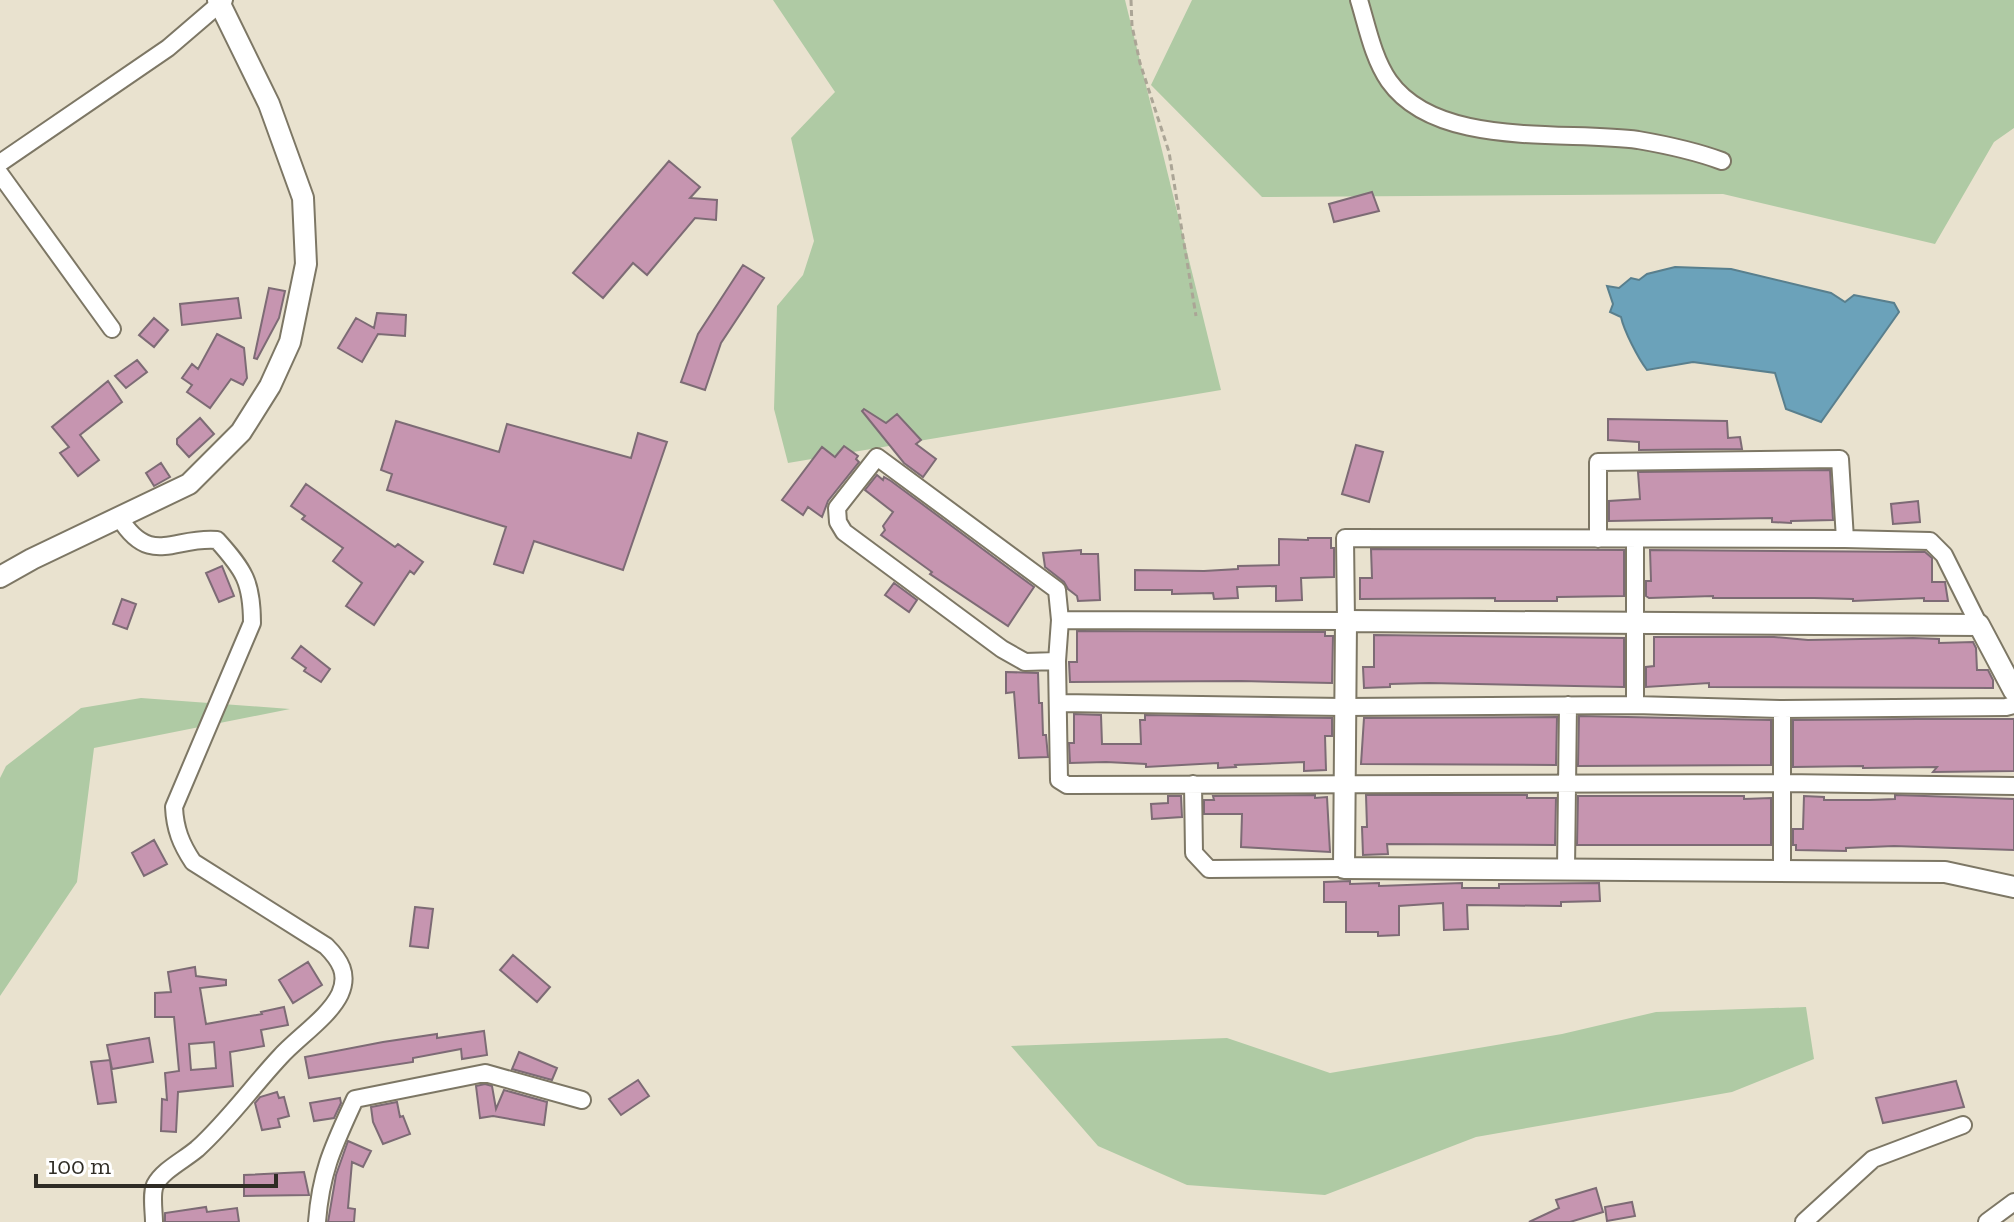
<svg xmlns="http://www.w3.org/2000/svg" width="2014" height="1222" viewBox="0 0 2014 1222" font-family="'Zilla Slab',serif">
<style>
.green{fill:#afcaa4}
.water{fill:#6ba2ba;stroke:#597f8d;stroke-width:2}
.building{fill:#c695b0;stroke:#7d6b75;stroke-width:2;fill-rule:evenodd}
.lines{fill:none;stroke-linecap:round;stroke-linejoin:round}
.minor-casing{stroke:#7d7765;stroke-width:20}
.tertiary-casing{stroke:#7d7765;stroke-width:24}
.path{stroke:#aba596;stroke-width:3;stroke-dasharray:6 4;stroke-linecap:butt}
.minor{stroke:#fff;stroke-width:16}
.tertiary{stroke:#fff;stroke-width:20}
</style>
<rect width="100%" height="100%" fill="#e9e2cf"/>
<path class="green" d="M773,0H1125L1221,390L788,463L774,409L777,306L803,275L814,241L791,138L835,92Z
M1192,0H2014V128L1994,142L1935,244L1723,194L1262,197L1151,85Z
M141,698L290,709L94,748L77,882L0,996V778L6,766L81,708Z
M1806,1007L1814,1059L1732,1092L1476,1137L1325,1195L1187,1185L1098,1146L1011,1046L1227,1038L1330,1073L1562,1034L1656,1012Z"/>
<path class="water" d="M1675,267L1731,269L1831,293L1845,302L1854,295L1894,303L1899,312L1821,422L1786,409L1775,373L1693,362L1647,370C1638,358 1624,331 1621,317L1610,312L1613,304L1607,286L1619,288L1631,278L1639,280L1647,274Z"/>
<path class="building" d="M669,161L700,187L690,198L717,200L716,220L695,218L647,275L633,263L603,298L573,273Z
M1372,192L1379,211L1334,222L1329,204Z
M743,265L764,278L721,343L705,390L681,382L698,334Z
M269,288L285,291L279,318L257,359L254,358Z
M238,298L241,318L182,325L180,304Z
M377,313L406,315L405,336L378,334L362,362L338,348L356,318L374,328Z
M154,318L168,330L154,347L139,335Z
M217,334L244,348L247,378L243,385L231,379L210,408L187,392L192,385L182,378L192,364L198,369Z
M137,360L147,372L126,388L115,376Z
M108,381L122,402L80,435L99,460L78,476L60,453L69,447L52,427Z
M864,409L886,423L897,414L921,440L916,444L936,459L923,477L904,463L862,411Z
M200,418L214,434L189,457L177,444V439Z
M1608,419L1727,421L1728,438L1740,437L1742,449L1639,450V442L1608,440Z
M396,421L499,452L507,424L631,458L638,433L667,442L623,570L534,541L523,573L494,564L506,527L387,490L392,474L381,470Z
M1356,445L1383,452L1369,502L1342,494Z
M844,446L858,456L856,459L859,462L828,501L822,517L808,507L803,515L782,500L822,447L835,457Z
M161,463L170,477L154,486L146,473Z
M1830,470L1833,520L1791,521V523L1772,522V518L1609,521V501L1640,499L1638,472Z
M877,475L883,480L884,477L891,481L1034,587L1008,626L930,574L932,572L881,535L885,530L883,526L893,512L865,490Z
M306,484L395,547L398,544L423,562L414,574L410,571L374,625L346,606L362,583L333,561L343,548L302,519L305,516L291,506Z
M1918,501L1920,522L1893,524L1891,504Z
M1308,538H1331V548H1334V577L1301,578L1302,600L1276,601V586L1237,587L1238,598L1214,599L1213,593L1172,594V590H1135V570L1204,571L1238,569V566L1279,565V539L1308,540Z
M1371,549L1624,550V596L1557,597V601H1495V598L1360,599V578H1372Z
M1081,550V554H1098L1100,600L1078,601L1077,596L1068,589L1064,582L1045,567L1043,553Z
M1650,550L1925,552L1932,558V582H1945L1948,601H1924V598L1853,601V599L1814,598H1713V596L1649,598L1646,596V581H1651Z
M222,566L234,596L219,602L206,573Z
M894,583L917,600L909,612L885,595Z
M122,599L136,604L127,629L113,624Z
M1077,631L1325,632V636H1333L1332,683L1241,681L1070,682L1069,662H1077Z
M1374,635L1624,638V687L1429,683L1390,684V687L1364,688L1363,667H1374Z
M1654,637H1774L1808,640L1913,638L1939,639V643L1973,642L1976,648L1977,670H1988L1993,680V688L1709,687V683L1646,687V667L1654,666Z
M301,646L330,669L321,682L304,671L306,668L292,658Z
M1006,672L1038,673L1039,703H1042L1043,735H1046L1048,757L1019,758L1014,692L1006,693Z
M1074,714L1101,715L1102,744H1141L1140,720H1145V715L1332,718V736H1325L1326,770L1304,771V762L1235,765L1236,767L1218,768V763L1146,767V764L1106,762L1070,763L1069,743H1074Z
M1579,716L1771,720V765L1578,766Z
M1557,717L1556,765L1361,764L1364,718Z
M1917,719H2014V771L1933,772L1937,767L1863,768V766L1793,767V720Z
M1315,795V798L1327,797L1330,852L1241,847L1242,814H1204V800H1214L1213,796Z
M1366,795H1527V798H1556L1555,845L1387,844L1388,854L1363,855L1362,827H1367Z
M1895,795L2014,799V850L1894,846L1846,848V851L1796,850V845H1793V829H1803L1804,796L1824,797V800H1870L1895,799Z
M1168,796H1181L1182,817L1152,819L1151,804L1168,803Z
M1578,796H1744V799L1771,798V845H1577Z
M154,840L167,864L144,876L132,853Z
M1350,881V884L1379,883V886L1462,883V888H1499V884L1599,883L1600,901L1561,902V906L1467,905L1468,929L1444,930L1443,903L1399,906V935L1378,936V932H1346V902H1324V882Z
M415,907L433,909L428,948L410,946Z
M513,955L550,987L537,1002L500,970Z
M308,962L322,985L293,1003L279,980Z
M195,967L196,976L226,980V985L200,988L206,1024L262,1014L261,1012L284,1007L288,1025L261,1030L264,1046L230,1052L233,1086L178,1092L176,1132L161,1131L162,1099L167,1100L165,1073L179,1071L174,1017H155V993L171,992L168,972ZM214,1042L216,1068L191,1070L189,1044Z
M484,1031L487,1055L462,1059L461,1049L413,1058V1062L309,1078L305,1057L383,1042L437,1034V1038Z
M149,1038L153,1062L112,1069L107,1045Z
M519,1052L557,1068L552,1080L512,1069Z
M110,1060L116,1102L98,1104L91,1062Z
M638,1080L649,1096L621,1115L609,1099Z
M1956,1081L1964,1107L1883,1123L1876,1098Z
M485,1084L492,1086L496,1109L504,1090L547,1102L544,1125L493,1116L480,1118L476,1086Z
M277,1092L279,1098L284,1097L289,1116L278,1119L280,1127L262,1130L255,1103L260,1097Z
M340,1098L341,1103L334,1118L314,1121L310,1103Z
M397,1102L400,1117L403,1116L410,1134L383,1144L373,1122L371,1107Z
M348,1141L371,1151L363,1167L352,1162L348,1208L355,1209L354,1222H328L336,1175Z
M304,1172L309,1195L244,1196V1175Z
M1596,1188L1603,1212L1570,1222H1529L1559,1208L1556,1200Z
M1632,1202L1635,1216L1607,1221L1605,1207Z
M206,1207L207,1212L237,1208L239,1222H165V1213Z"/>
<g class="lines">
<defs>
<path id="minor" d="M1359,0C1367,26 1373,58 1389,81C1437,149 1564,130 1638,140C1667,145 1695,151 1722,161
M0,163L168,48L224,0
M0,174L112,329
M119,517C150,568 174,536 217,540C244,570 252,582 252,623L174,807C175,829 181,844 193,862L326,946C340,960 349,974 340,994C329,1017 297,1038 280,1057C252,1087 228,1121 197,1149C184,1160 163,1170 155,1185C151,1194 154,1212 154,1222
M1598,539V462L1840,459L1845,539
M1635,539V705
M1979,625L1944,555L1930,541L1845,539L1345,538L1346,621L1060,620L1057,661L1059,780L1067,785L1782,783L2014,786
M1057,661L1025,662L1002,649L844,532L838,522L837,508L877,457L1057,590L1060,620
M1059,703L1344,707L1635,705L1782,709L2006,707L2014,705
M1193,784L1194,853L1209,869L1344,868
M1566,869L1568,705
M1782,871V709
M317,1222C321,1170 334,1145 355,1099L485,1073L582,1100
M1804,1222L1873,1159L1963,1125
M1987,1222L2014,1202"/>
<path id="tertiary" d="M0,577L32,559L189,484L241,432L270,386L290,342L306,264L303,198L269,104L218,0
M2014,691L1979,625L1346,621L1344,868L1945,872L2014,887"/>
</defs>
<use href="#minor" class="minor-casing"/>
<use href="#tertiary" class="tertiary-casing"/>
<path class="path" d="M1131,0L1132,26L1140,63L1169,152L1196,316"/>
<use href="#minor" class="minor"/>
<use href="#tertiary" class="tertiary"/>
</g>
<path d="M36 1174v12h240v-12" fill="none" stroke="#2f2c25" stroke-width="4"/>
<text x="48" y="1174" font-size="24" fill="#2f2c25" stroke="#ffffff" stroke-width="6" paint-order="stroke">100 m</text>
</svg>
